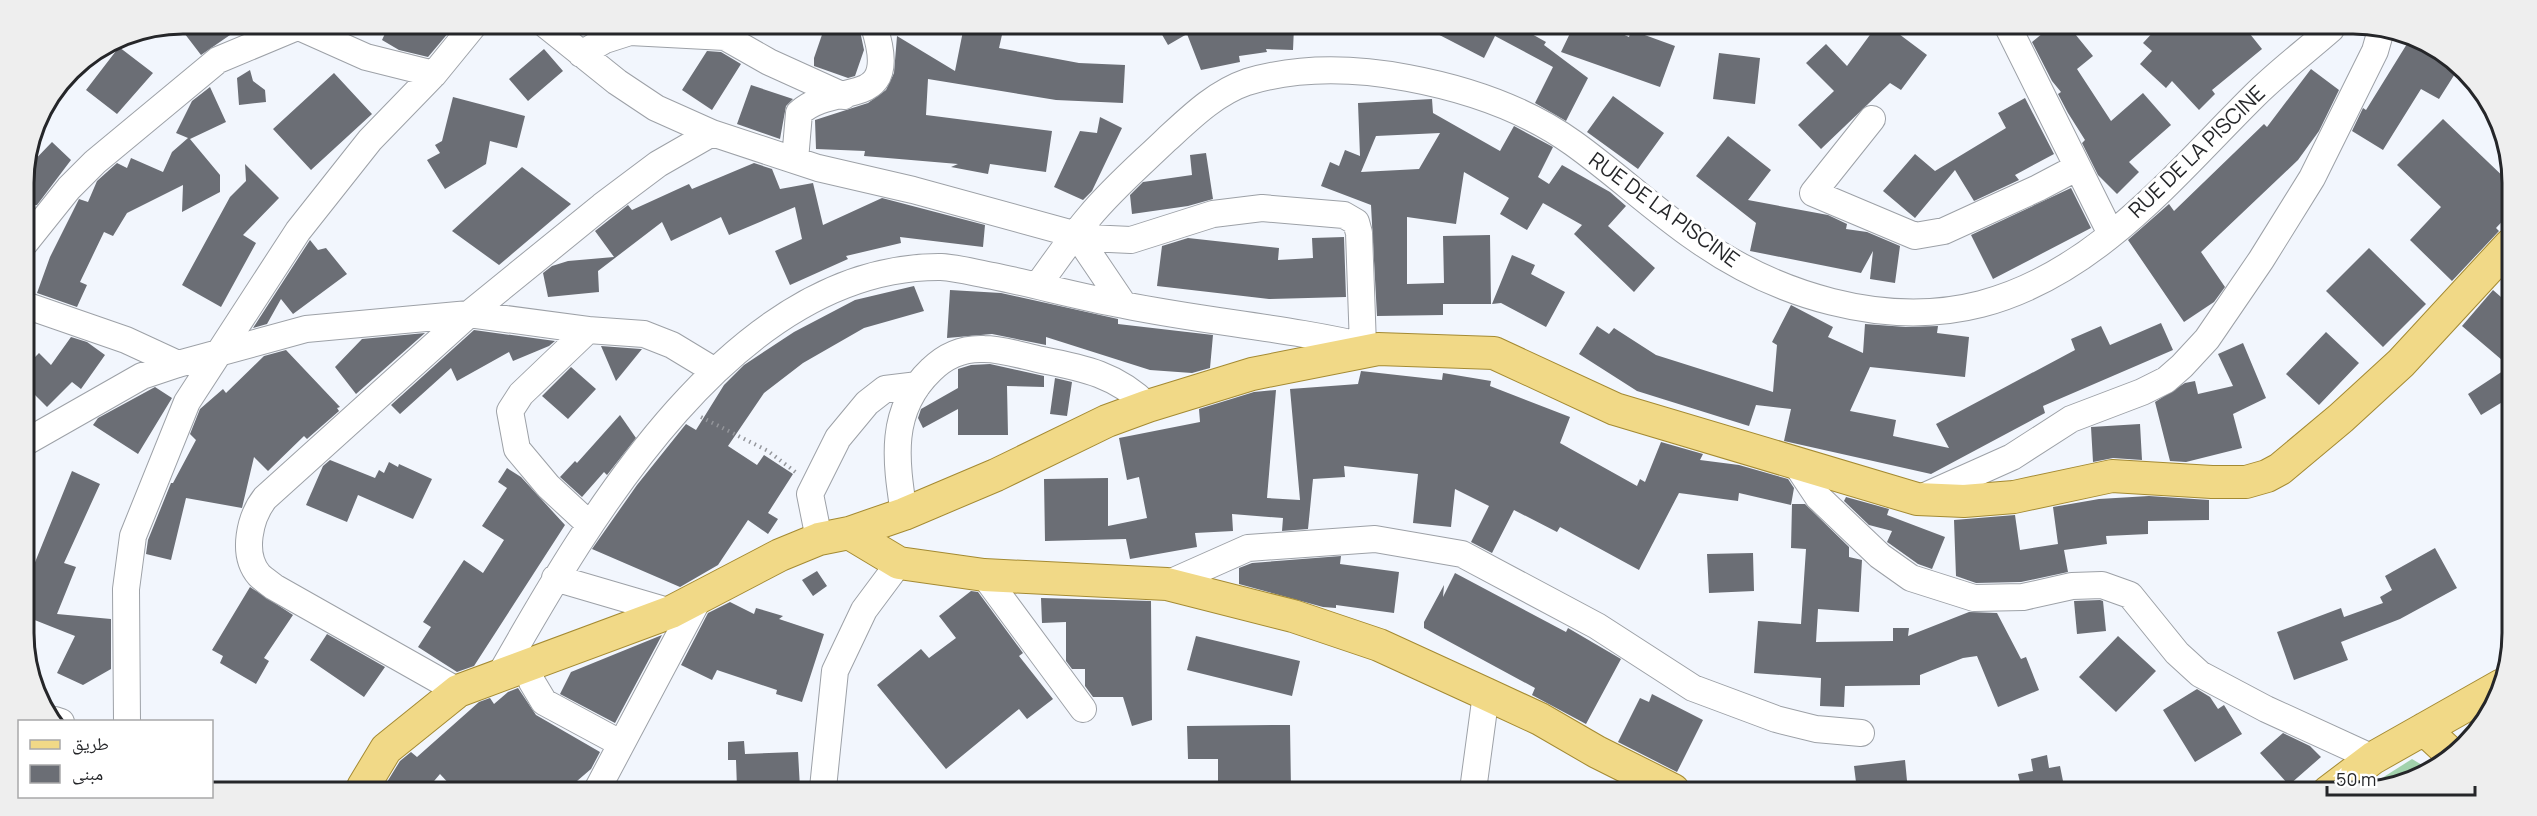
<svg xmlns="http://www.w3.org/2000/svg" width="2537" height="816" viewBox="0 0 2537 816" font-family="Manrope,'Noto Naskh Arabic',sans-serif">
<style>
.green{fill:#a2d2ac}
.building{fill:#6b6e75;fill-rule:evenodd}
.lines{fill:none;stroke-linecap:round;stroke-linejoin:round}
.minor-casing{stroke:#9da1a7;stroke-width:28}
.major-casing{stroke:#a48a32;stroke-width:34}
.path{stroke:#94969b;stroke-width:4;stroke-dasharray:1.5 4.5;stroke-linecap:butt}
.minor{stroke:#fff;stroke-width:26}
.major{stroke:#f1d987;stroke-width:32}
.labels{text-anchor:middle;stroke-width:6;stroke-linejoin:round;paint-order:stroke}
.street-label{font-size:21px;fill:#252629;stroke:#fff}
.rim{fill:none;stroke:#252629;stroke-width:3}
</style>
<rect width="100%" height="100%" fill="#f2f6fd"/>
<path class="green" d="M2412,759L2427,768L2360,792Z"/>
<path class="building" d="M184,24H246L201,55L178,25Z
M389,25H455L428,57L399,50L382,40Z
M825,26H859L864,50L855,76L848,78L814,66V58Z
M964,26H1004L999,48L1079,63L1125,65L1123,103L1056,100L928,79L926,115L1052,131L1046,172L990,164L988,174L951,167L958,164L864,156L865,151L816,149L815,120L868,103L886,90L894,73L897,36L955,71Z
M1157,26L1294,27L1293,50L1266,49L1267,52L1239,56L1240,62L1201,70L1187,34L1168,45Z
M1424,27H1533L1530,33L1546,42L1544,45L1588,78L1566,121L1535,103L1553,67L1495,36L1484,58Z
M1573,27L1609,28L1629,37L1631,30L1675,46L1660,87L1561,52Z
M1875,28H1891L1927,55L1901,90L1890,83L1821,149L1798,125L1834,91L1806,63L1826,44L1847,66Z
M2048,29H2071L2093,56L2077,69L2111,121L2143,93L2171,125L2129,162L2139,172L2117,194L2098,175L2082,143L2085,140L2068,113L2058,94L2061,92L2052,81L2032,42Z
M2156,29H2246L2262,49L2212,90L2215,94L2199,110L2172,81L2166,88L2140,64L2152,51L2143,43Z
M2410,39L2458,69L2439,99L2421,89L2383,150L2352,131L2363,108L2366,110Z
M119,47L153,73L117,114L86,90Z
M544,49L563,71L528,101L509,79Z
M707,51L721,52L741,64L712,110L682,90Z
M1719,53L1760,58L1755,104L1713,99Z
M2311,69L2339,90L2319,131L2298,160L2201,252L2225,287L2214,302L2184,322L2128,240L2169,204L2174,211L2264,124L2267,127Z
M250,70L253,81L265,90L266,102L239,105L237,78Z
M334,73L372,114L311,170L273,129Z
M751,85L793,99L786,106L780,139L737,124Z
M210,87L226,122L190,139L220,175V192L182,212L183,185L127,213L113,236L104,232L80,282L87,285L77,307L37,293L50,257L79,199L88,202L97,181L117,163L127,168L131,158L163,172L172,152L188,138L176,133L192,101Z
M1613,96L1664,133L1638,169L1587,132Z
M453,97L525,116L517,148L490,141L486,164L445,189L427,160L440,153L435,145L442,141Z
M2025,98L2054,154L2015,175L2019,180L1974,201L1955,170L1915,218L1883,191L1915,154L1935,171L2006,128L1998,113Z
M1432,99L1433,113L1500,151L1514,126L1553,147L1538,177L1549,184L1562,165L1610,192L1626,206L1608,226L1655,268L1634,292L1574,234L1582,225L1543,203L1527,230L1500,214L1509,198L1464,172L1456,224L1407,217V284L1444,283L1443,236L1490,235L1491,304H1443V315L1377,316L1371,205L1321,186L1330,162L1339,166L1345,150L1360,156L1358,103ZM1440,133L1419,169L1361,172L1376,136Z
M1100,117L1122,128L1092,191L1083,200L1054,187L1080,131L1097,133Z
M2443,119L2510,183V213L2496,228L2499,231L2452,281L2410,240L2441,207L2397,165Z
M1728,136L1771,170L1748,200L1828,215L1847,224L1846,229L1867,232L1900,246L1895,283L1870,279L1873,251L1861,273L1750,251L1756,223L1696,176Z
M52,142L71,160L37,205H24L26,169Z
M1206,153L1213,199L1188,206L1132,214L1130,195L1143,182L1192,175L1190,155Z
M754,163L772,169L780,189L813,183L823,225L882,198L985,225L983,247L900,237L901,243L846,256L848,259L790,285L775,251L802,239L795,207L729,235L721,217L671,241L662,222L598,271L599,292L548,297L543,273L552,266L568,261L614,257L595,231L628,205L632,210L689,184L692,189Z
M245,164L279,198L243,235L256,243L221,307L182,285L230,197L246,181Z
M522,167L571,204L499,265L452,231Z
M2071,188L2091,228L1993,279L1971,235Z
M1344,237L1346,297L1269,299L1157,286L1162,246L1188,238L1279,248L1278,260L1313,258L1312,238Z
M310,240L318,250L326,248L347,274L293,314L281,299L267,324L253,328Z
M2369,248L2426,304L2383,347L2326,291Z
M1512,255L1535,265L1531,274L1565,292L1546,327L1501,303L1492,304Z
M914,286L924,311L864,328L803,363L764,393L728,446L757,465L764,455L793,474L768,513L778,519L768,534L748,520L718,565L680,587L592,549L637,485L686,424L696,430L724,385L744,365L794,332L855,300Z
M950,290L1001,293L1118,319V324L1213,335L1210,368L1192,373L1150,370L1046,337V345L992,334L947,338Z
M2493,290L2509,304V366L2462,326Z
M1791,305L1833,327L1828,337L1863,353L1865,324L1906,327L1938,326L1937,333L1969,337L1965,377L1870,367L1850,411L1896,420L1893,436L1949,448L1936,424L2075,350L2071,339L2101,326L2110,345L2161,323L2173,350L2043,406L2045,413L1931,474L1784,441L1791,409L1756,405L1749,426L1637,391L1579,354L1597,326L1609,334L1614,328L1656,355L1773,392L1777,345L1772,342Z
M474,330L555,341L549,346L513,361L509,352L457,381L451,368L400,414L391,405Z
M2326,332L2359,363L2319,405L2286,374Z
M425,333L356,394L335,367L362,339Z
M71,337L87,342L105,355L81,389L72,382L47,407L25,385V367L39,353L51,365Z
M2243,343L2266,398L2233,414L2242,448L2186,462L2170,461L2155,402L2185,383L2195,381L2198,394L2233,386L2218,354Z
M601,346L641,349H642L616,381Z
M286,350L340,407L337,408L339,411L307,439L304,436L268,471L254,457L242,508L186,498L171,560L146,554L148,540L171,483H173L196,440L190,434L200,409L223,389L226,393L264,356Z
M990,364L1044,376V387L1007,386L1008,435H958V409L923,428L918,418L921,409L958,388V369L971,365Z
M571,367L596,389L568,419L542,396Z
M2509,367V398L2481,415L2468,394Z
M1361,371L1442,380L1443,373L1491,381L1490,386L1570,417L1560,443L1637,486L1640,479L1645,482L1661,442L1703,454L1700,460L1739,465L1788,479L1794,488L1791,505L1739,493L1738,501L1679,493L1639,570L1560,527L1557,532L1514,510L1492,553L1471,542L1489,506L1455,489L1451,527L1413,523L1418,474L1344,466L1345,477L1313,479L1308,529L1282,531L1283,518L1232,514L1233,531L1195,533L1197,547L1130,559L1126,539L1045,541L1044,479L1108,478V526L1147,518L1139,477L1127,480L1119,438L1200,422L1199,409L1254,392L1276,390L1267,498L1300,500L1290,389L1358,384Z
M1055,378L1072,382L1067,416L1050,414Z
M155,387L172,398L138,454L93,425L98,418Z
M620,415L636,438L607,475L604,472L582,497L560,477L575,461L577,463Z
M2140,424L2142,460L2113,458L2093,462L2091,427Z
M330,460L375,478L379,470L384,473L389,462L398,467L399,464L432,479L413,519L358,495L347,522L306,505L323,466Z
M507,468L521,477L565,525L474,666L457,672L418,647L431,627L423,622L464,560L483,573L504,540L482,526L507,488L498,482Z
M72,471L100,484L64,563L76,567L57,614L111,619V669L83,685L57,673L75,636L27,617V582Z
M2149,496L2209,500V520L2148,521V534L2106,536L2107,544L2064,550L2068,572L2021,582L1976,583L1956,576L1954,520L2015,515L2020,550L2058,544L2053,507L2099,499Z
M1846,497L1889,509L1887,515L1945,537L1932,569L1918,564L1890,544L1887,542L1892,531L1869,525L1844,501Z
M1792,504H1805L1849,547V557L1862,560L1859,612L1818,609L1816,642L1893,641V628H1909L1908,636L1969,612L1997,613L2021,659L2026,657L2039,690L1998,707L1977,656L1963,658L1920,675V685L1845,686L1844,707L1820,706L1821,678L1754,673L1758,621L1801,624L1806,549L1791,548Z
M2435,548L2457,588L2400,619L2341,642L2348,660L2294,680L2277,632L2341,608L2344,617L2383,603L2380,597L2392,590L2385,576Z
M1753,553L1754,591L1709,593L1707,554Z
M1341,556L1340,564L1399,572L1394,613L1336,605V608L1323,607L1239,584V568L1252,563Z
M817,571L827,586L813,596L802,580Z
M1455,573L1566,632L1568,628L1621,659L1586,724L1532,695L1535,688L1424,628V622L1444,585L1443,597Z
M250,587L293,615L264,658L269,661L256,684L220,663L223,656L212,650Z
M971,591L978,592L1023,653L1019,656L1053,699L1027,719L1019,709L946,769L877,685L921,649L929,658L956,638L939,616Z
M1041,598L1151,601L1152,720L1132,726L1123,697H1093L1085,686V669H1072L1066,661V622L1042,623Z
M2100,600L2103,601L2106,631L2077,634L2074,601Z
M730,602L754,614L756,608L783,616L779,619L824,634L802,702L776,694L777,690L717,670L712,680L681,665L708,613Z
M327,634L385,667L364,697L310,660Z
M662,635L615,723L560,694L571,672Z
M1196,636L1300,661L1292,696L1187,670Z
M2118,636L2156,671L2116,712L2079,677Z
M518,688L536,715L600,752L591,769L570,787H452L440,774L429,787H384L400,761L411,752L417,757L479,702L490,698L494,704L508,692Z
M2197,689L2210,697L2218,709L2224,705L2242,734L2195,762L2163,710Z
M1652,694L1703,720L1677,772L1618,742L1640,698L1649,702Z
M1275,725H1290L1291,789H1218V759H1188L1187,726Z
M2283,733L2310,746L2321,757L2289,785L2260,753Z
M744,741L745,754L798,752L800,788H737L736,760H728V742Z
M2047,755L2049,768L2060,766L2065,791H2022L2018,774L2033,771L2031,759Z
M1905,760L1908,791L1857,790L1854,766Z"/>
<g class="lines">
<defs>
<path id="minor" d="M292,24L366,57L434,74
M546,25L617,82L656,108L712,133L818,168L913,190L1088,238L1131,240L1213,214L1262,208L1344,215L1356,222L1359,233L1363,346
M2009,29L2111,234
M581,54L605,40L630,32L725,37L769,62L844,96
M1872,119L1813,193L1915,236L1944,231L2038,188L2076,168
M795,160L799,113C836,79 902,114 874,26
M1076,234L1124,305
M25,243L69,188L95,162L218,60L297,27
M1038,285C1055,262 1071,238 1089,217C1112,189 1140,165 1166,140C1190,118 1215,93 1247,82C1300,66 1355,68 1408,78C1467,89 1524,108 1573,143C1615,173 1653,209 1695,238C1775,295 1884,329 1981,304C2096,274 2174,175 2255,95C2278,72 2306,51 2331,29
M25,305L126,340L178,364
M588,330L644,334L672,345L715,371
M26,442L142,376L178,364L306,329L469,314L602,206L658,164L712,133
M1794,461L1818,497L1880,556L1911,578L1974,598L2023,597L2072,586L2102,585L2130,595L2177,653L2200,674L2266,709L2373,758
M1918,499L2012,457L2071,419L2142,392L2166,380L2182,366L2207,339L2261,260L2312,178L2375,51L2381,30
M904,514C896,461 888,411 931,370C946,355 963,348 984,349C1003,349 1023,356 1042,360C1084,368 1117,375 1148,406
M819,539L810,494L838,438L867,403L885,389L918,385
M984,575L1083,709
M555,578L671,612
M1167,584L1248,548L1375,539L1462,554L1597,626L1693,688L1776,719L1816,729L1861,733
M528,665L532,682L544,702L620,743
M501,673C589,518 735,265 941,267C958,268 976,273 993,276C1037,285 1080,297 1124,305C1206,322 1291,328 1372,348
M458,691L274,587C269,583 263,579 259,575C241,554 250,517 265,498L469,314L588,330L521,394L510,411L517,449L548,486L589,524
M55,720L61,722
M127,722L126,589L133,536L187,402L298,231L370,140L434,74L474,25
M598,788L698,600
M823,788L835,671L864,610L899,563
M1473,790L1486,694"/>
<path id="major" d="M849,533L899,563L984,575L1167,584L1293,616L1379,645L1486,694L1540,719L1597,752L1673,790
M2424,729L2453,756
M363,787L386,749L458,691L671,612L780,555L819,539L849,533L904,514L996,475L1107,421L1148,406L1252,374L1378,349L1494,353L1615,409L1917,499L1964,501L2014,497L2112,476L2212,482H2246L2267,476L2280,469L2341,418L2401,363L2510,245
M2328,792L2373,758L2502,685"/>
</defs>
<use href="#minor" class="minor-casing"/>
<use href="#major" class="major-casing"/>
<path class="path" d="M701,417L768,451L798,474"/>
<use href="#minor" class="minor"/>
<use href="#major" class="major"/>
</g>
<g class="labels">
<g class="street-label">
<text transform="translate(2197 152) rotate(-44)" y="7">RUE DE LA PISCINE</text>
<text transform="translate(1664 210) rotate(36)" y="7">RUE DE LA PISCINE</text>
</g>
</g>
<path d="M0 0H2537V816H0ZM183 34H2353A149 149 0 0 1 2502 183V633A149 149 0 0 1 2353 782H183A149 149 0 0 1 34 633V183A149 149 0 0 1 183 34Z" fill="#eee" fill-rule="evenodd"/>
<path class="rim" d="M183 34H2353A149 149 0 0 1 2502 183V633A149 149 0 0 1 2353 782H183A149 149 0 0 1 34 633V183A149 149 0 0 1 183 34Z"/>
<rect x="18" y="720" width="195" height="78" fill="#ffffff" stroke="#a8a8a9" stroke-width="1.5"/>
<rect x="30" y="740" width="30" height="9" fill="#f1d987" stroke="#a8a8a9" stroke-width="1.5"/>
<text x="72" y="750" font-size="18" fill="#252629">طريق</text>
<rect x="30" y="765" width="30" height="18" fill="#6b6e75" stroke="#a8a8a9" stroke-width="1.5"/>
<text x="72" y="780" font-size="18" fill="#252629">مبنى</text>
<path d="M2327 786v9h148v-9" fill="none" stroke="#252629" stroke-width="3"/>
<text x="2336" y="786" font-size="18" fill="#252629" stroke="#ffffff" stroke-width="4.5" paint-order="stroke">50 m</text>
</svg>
